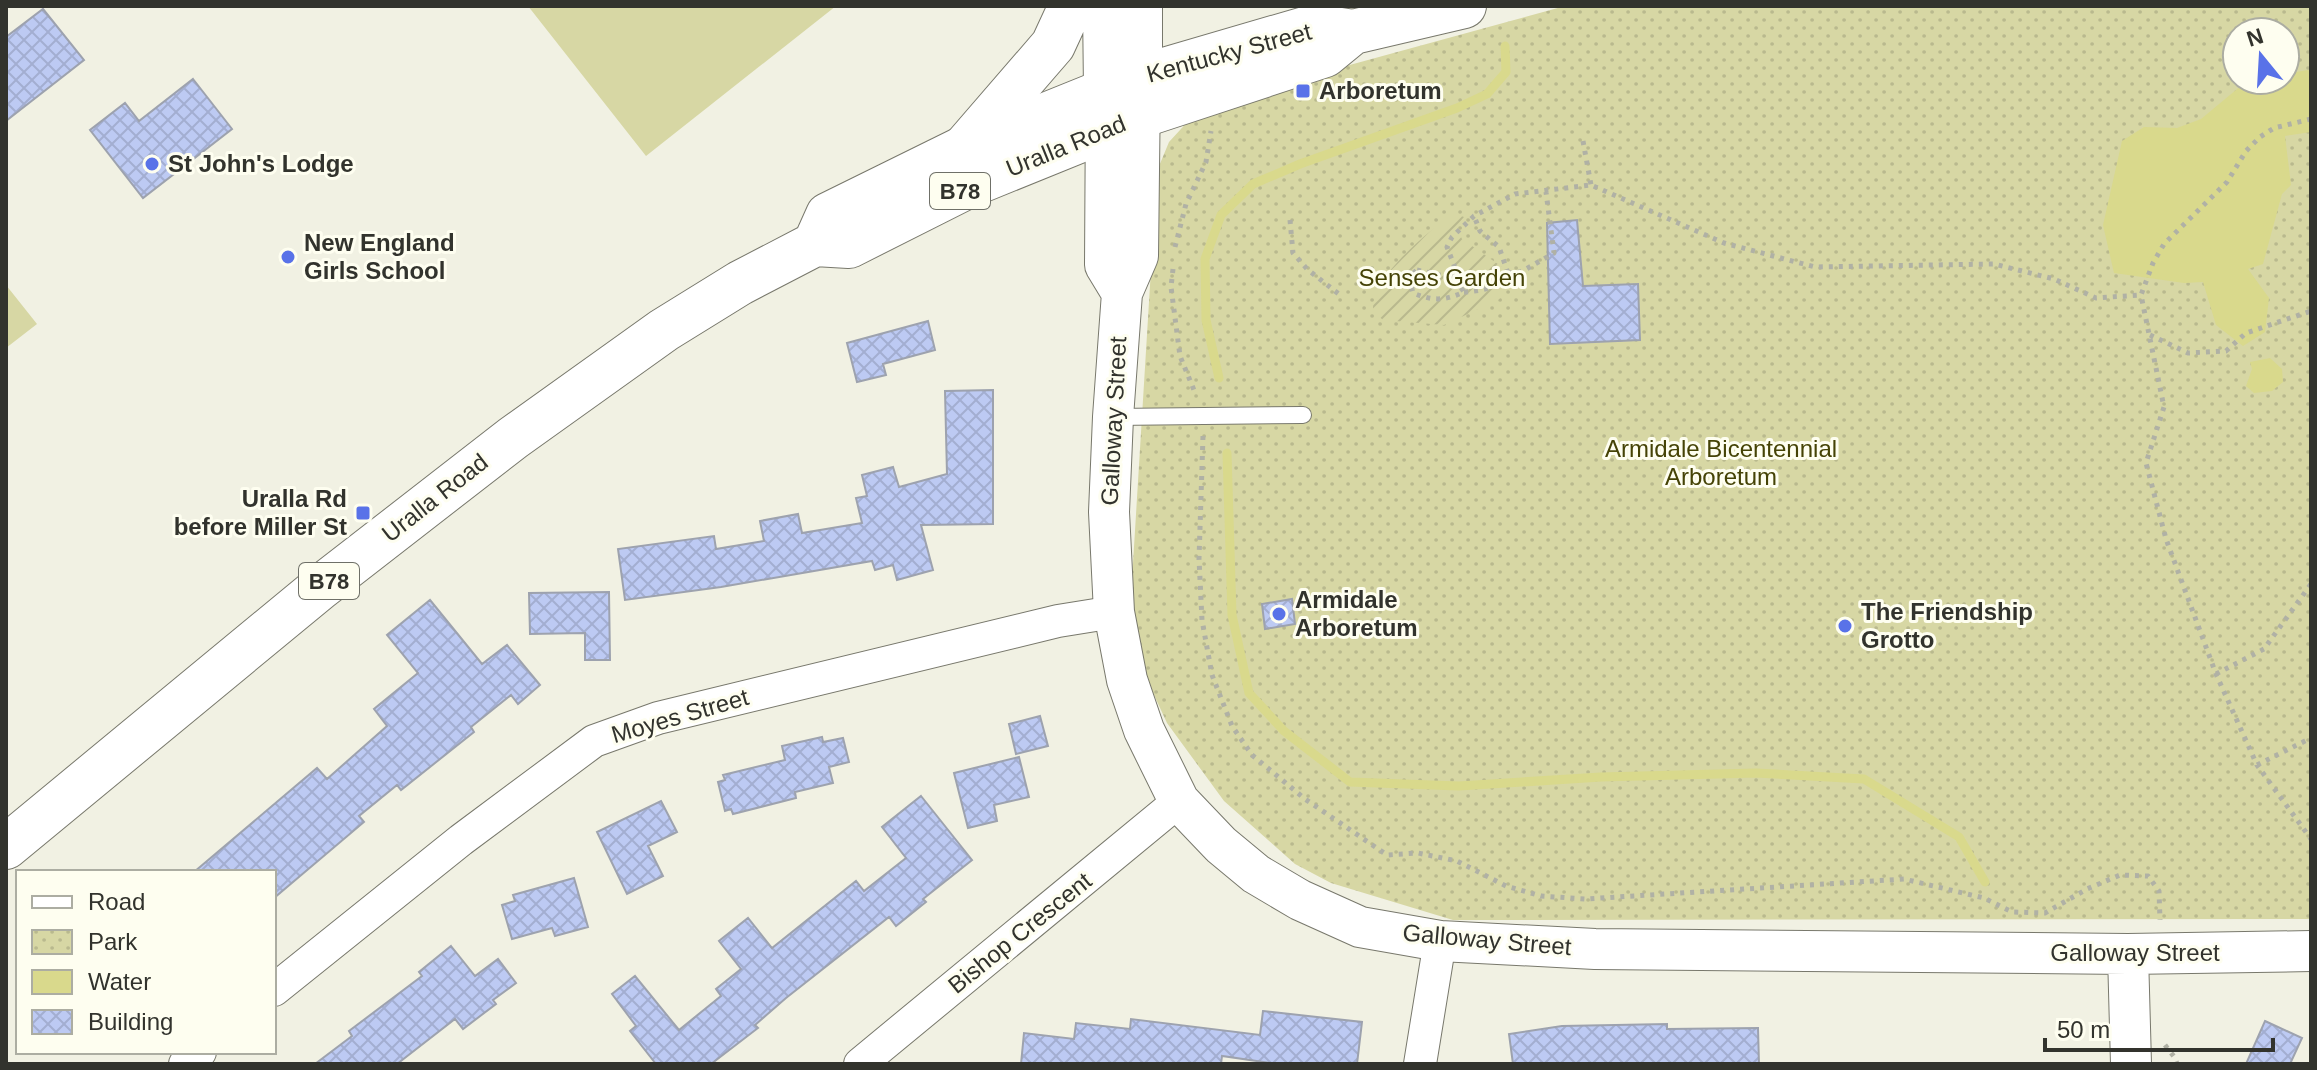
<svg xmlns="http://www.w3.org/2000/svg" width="2317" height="1070" viewBox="0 0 2317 1070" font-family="Helvetica,sans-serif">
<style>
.park{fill:url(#park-dots);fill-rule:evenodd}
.garden{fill:url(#garden-furrows)}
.pitch{fill:#d7d7a4}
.water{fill:#d9d98c}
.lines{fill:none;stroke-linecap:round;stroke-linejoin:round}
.stream{stroke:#d9d98c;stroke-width:9}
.building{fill:url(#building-cross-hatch);stroke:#9da2ae;stroke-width:2}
.service-casing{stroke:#78786c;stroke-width:18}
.minor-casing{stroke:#78786c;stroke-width:34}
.tertiary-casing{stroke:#78786c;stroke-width:42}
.secondary-casing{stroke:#78786c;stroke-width:46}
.primary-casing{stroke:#78786c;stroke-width:46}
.path{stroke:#b0b1a5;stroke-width:5;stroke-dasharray:4 6;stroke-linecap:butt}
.service{stroke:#fff;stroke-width:16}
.minor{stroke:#fff;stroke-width:32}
.tertiary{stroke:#fff;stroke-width:40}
.secondary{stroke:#fff;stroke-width:44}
.primary{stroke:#fff;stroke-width:44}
.poi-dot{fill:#5972e8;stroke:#fefef0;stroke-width:3}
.labels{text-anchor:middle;stroke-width:6;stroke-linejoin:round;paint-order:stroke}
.shield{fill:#fefef0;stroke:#6f7068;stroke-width:2}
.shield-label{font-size:22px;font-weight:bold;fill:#32332d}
.street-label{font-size:24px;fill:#32332d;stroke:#fefef0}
.poi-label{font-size:24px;font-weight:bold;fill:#32332d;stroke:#fefef0;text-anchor:start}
.park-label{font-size:24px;fill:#454306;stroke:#fefef0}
</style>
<defs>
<pattern id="park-dots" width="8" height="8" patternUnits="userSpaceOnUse" patternTransform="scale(2)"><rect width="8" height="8" fill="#d7d7a4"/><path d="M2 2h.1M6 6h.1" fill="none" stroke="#b9b98e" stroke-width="1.8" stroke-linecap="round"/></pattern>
<pattern id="garden-furrows" width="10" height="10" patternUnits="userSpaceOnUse" patternTransform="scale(2)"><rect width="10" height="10" fill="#d7d7a4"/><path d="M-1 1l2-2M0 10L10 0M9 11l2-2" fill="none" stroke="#b9b98e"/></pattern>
<pattern id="building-cross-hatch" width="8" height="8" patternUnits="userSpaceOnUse" patternTransform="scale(2)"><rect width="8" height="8" fill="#bdcaf3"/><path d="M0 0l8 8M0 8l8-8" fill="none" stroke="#a3aed1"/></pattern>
</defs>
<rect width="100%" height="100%" fill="#f1f1e3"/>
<path class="park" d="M1565,6H2311V919L1453,920L1331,883L1295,864L1224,801L1167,723L1148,682L1131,596L1157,171L1169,142L1191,118L1346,66ZM2237,32H2285V80H2237Z"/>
<path class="garden" d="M1453,213L1464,217L1456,227L1462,239L1505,269L1494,280L1500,299L1444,325L1383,320L1373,311C1372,275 1427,234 1453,213Z"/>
<path class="pitch" d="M528,6H836L646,156Z
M6,285L37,324L6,348Z"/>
<path class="water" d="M2308,70L2311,72V132L2285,136L2291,185L2282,194L2263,264L2248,269L2269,298L2265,332L2243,346L2216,325L2203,282L2184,283L2114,273L2103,225L2122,141L2144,127L2177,128L2201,119L2248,80H2285V74Z
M2270,358L2282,369L2283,382L2272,391L2254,393L2246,386L2252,369L2250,362Z"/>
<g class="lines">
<path class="stream" d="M1219,378L1206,320L1205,259L1221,215L1253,184L1300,164L1457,108L1487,94L1506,72L1505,46
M1227,453L1232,615L1249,693L1284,731L1350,782L1459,786L1601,777L1756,773L1864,779L1959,837L1985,882"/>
</g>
<path class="building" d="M43,9L84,60L6,121V37Z
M193,79L232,129L143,198L90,130L125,103L139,121Z
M1577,220L1583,286L1638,284L1640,340L1550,344L1547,223Z
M928,321L935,350L883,364L886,375L857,382L847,343Z
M993,390V524L921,525L933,570L897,580L893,565L875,570L872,561L721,587L625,600L618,549L714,536L716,549L764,541L760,521L798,514L802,533L862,523L856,498L867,496L862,475L893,467L899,487L947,474L945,391Z
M609,592L610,660H585V633L530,634L529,593Z
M1292,599L1295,624L1265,629L1262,604Z
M430,600L482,664L507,645L540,685L518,704L511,695L471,727L474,732L401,790L397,785L359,816L364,822L274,898V872H194L317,768L327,779L387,726L374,709L418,673L387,635Z
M1040,716L1048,746L1016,754L1009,724Z
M822,737L823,742L843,738L849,762L829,767L833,783L795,792L796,798L733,814L731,809L725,811L718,782L725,780L723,775L785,760L782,746Z
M1019,757L1029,797L994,805L997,821L968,828L954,773Z
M921,796L972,860L923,899L926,902L896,926L889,917L786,998L755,1025L758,1028L711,1064H656L630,1031L636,1026L612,994L635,976L679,1030L721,996L716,989L741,969L719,941L748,918L772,948L856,881L864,891L906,858L882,827Z
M661,801L677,832L648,846L663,876L627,894L597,832Z
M574,878L588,927L555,936L552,928L512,939L502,905L515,901L513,895Z
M451,946L475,976L498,959L516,983L493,1000L496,1004L463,1029L455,1019L397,1064H315L352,1036L349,1031L422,976L419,972Z
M1263,1011L1362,1022L1357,1064H1278L1222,1056L1221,1064H1021L1024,1033L1074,1039L1076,1023L1130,1029L1131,1019L1260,1035Z
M2265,1021L2302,1038L2290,1064H2246Z
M1667,1024V1029L1758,1028L1759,1064H1513L1509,1034L1562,1026Z"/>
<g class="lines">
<defs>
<path id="service" d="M1113,417L1303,415"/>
<path id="minor" d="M274,990L461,840L594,741L658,718L1058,621L1114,612
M185,1064L200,1052
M860,1064L1179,801
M1420,1064L1440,941"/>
<path id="tertiary" d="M1140,85L1138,256L1122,293L1113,417L1109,512L1114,612L1127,680L1144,730L1179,801L1221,845L1256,874L1300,900L1360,927L1440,941L1595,949L2128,954L2311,951
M1106,101L1105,265L1122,293
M2128,954L2131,1064"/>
<path id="secondary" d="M1105,6L1106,90
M1140,6V77
M964,148L1053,45L1071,6"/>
<path id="primary" d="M815,244L828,215L964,148L1140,77L1315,26L1353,32L1464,6
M6,847L321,587L513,438L664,330L740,283L815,244L849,246L970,185L1140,116L1325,55L1353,32"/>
</defs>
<use href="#service" class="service-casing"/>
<use href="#minor" class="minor-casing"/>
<use href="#tertiary" class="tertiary-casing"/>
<use href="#secondary" class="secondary-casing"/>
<use href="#primary" class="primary-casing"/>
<path class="path" d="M2311,119L2274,128L2260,137L2246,151L2227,182L2164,244L2153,263L2141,295L2164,407L2146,463L2166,539L2216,674L2257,765L2311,839
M1583,141L1591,185
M1290,220L1293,253L1307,269L1340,295
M1175,247L1186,204L1206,162L1211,131
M1173,269L1171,287L1180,356L1196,395
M1417,270L1454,278L1464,292C1444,301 1433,301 1413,293L1409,277Z
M1508,273L1521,272L1554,253L1546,192
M1454,278V265L1447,247L1452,237L1474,216L1515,194L1591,185L1724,243L1815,267L1994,264L2054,279L2096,298L2141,295
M1464,292C1482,291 1497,288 1508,273L1499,247L1480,231L1474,216
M2150,335L2188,353L2226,351L2246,333L2311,311
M1203,436L1199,559L1202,620L1212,675L1232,726L1252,755L1305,799L1387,855L1418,853L1457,861L1506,886L1541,896L1585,899L1904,879L1984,898L2012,912L2045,913L2087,889L2120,875L2148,876L2159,891L2160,920
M2216,674L2264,649L2311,584
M2257,765L2311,738
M2165,1045L2175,1058L2177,1064"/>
<use href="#service" class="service"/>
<use href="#minor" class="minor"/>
<use href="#tertiary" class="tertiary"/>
<use href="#secondary" class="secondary"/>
<use href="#primary" class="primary"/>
</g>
<g class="poi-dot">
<rect x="1295" y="83" width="16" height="16" rx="4"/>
<circle cx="152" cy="164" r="8"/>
<circle cx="288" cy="257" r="8"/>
<rect x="355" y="505" width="16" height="16" rx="4"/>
<circle cx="1279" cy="614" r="8"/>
<circle cx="1845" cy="626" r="8"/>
</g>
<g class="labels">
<g class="shield">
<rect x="930" y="173" width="60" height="36" rx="6"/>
<rect x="299" y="563" width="60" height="36" rx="6"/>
</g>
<g class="shield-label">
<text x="960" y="199">B78</text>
<text x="329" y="589">B78</text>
</g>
<g class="street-label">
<text transform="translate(1229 53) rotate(-15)" y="8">Kentucky Street</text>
<text transform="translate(1066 146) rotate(-22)" y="8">Uralla Road</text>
<text transform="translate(1114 421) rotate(-87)" y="8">Galloway Street</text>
<text transform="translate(435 498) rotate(-38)" y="8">Uralla Road</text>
<text transform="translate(680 716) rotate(-16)" y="8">Moyes Street</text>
<text transform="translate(1020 933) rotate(-39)" y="8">Bishop Crescent</text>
<text transform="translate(1487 940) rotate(5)" y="8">Galloway Street</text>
<text x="2135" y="961">Galloway Street</text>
</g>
<g class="poi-label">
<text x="1319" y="99">Arboretum</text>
<text x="168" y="172">St John's Lodge</text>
<text x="304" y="251">New England<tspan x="304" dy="28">Girls School</tspan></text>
<text x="347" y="507" text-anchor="end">Uralla Rd<tspan x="347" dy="28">before Miller St</tspan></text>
<text x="1295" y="608">Armidale<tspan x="1295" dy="28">Arboretum</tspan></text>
<text x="1861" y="620">The Friendship<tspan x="1861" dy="28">Grotto</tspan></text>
</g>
<g class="park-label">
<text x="1442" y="286">Senses Garden</text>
<text x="1721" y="457">Armidale Bicentennial<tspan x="1721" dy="28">Arboretum</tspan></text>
</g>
</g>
<rect width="2317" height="1070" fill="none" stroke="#32332d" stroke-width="16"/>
<rect x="16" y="870" width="260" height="184" fill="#fefef0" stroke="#acada2" stroke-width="2"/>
<rect x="32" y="896" width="40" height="12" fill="#ffffff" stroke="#acada2" stroke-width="2"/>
<text x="88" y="910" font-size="24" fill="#32332d">Road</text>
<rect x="32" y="930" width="40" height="24" fill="url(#park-dots)" stroke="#acada2" stroke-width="2"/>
<text x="88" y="950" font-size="24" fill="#32332d">Park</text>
<rect x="32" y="970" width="40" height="24" fill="#d9d98c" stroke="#acada2" stroke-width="2"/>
<text x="88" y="990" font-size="24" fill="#32332d">Water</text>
<rect x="32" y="1010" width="40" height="24" fill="url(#building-cross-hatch)" stroke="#acada2" stroke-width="2"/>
<text x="88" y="1030" font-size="24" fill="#32332d">Building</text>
<g transform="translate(2261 56) rotate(342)"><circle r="38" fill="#fefef0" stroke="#acada2" stroke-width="2"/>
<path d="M0-6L14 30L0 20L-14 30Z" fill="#5972e8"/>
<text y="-12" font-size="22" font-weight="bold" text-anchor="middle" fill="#32332d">N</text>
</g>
<path d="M2045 1038v12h228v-12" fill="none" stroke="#32332d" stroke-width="4"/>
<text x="2057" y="1038" font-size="24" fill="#32332d" stroke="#fefef0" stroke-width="6" paint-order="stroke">50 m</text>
</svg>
